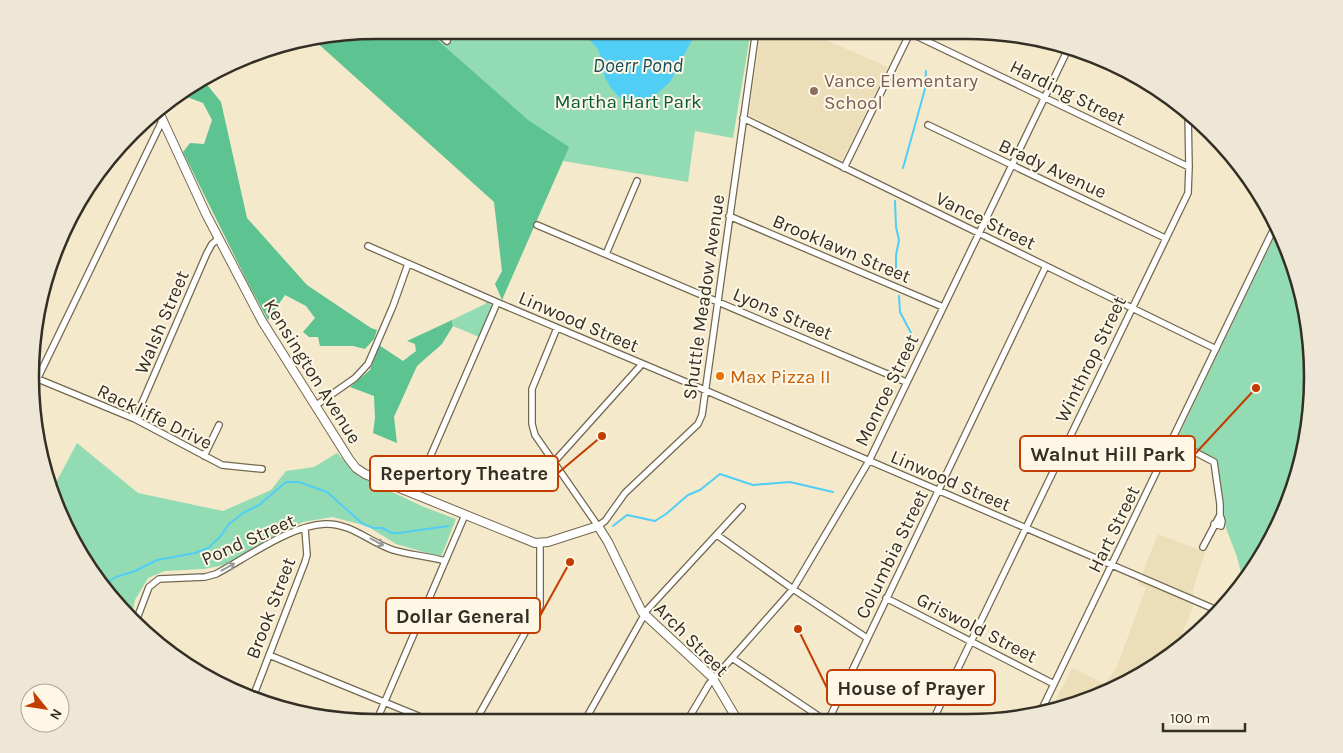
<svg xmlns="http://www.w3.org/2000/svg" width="1343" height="753" viewBox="0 0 1343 753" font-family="Karla,sans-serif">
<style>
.built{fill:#eddeba}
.green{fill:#93dbb3}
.forest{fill:#5dc390}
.water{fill:#50cef6}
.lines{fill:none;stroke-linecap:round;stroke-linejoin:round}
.stream{stroke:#50cef6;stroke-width:2}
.minor-casing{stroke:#72684e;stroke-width:8}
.major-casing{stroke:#72684e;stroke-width:10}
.minor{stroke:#fff;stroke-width:5.5}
.major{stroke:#fff;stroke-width:8}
.oneway{stroke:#999792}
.education-dot{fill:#8d6e63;stroke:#fef7e6;stroke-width:2}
.food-dot{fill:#e8710a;stroke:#fef7e6;stroke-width:2}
.labels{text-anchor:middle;stroke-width:4;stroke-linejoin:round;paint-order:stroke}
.education-label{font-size:19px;fill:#785e54;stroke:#fef7e6;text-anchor:start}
.street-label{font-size:19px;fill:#332f24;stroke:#fef7e6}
.park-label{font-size:19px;fill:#055938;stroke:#fef7e6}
.food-label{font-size:19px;fill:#c56008;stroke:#fef7e6;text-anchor:start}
.water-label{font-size:20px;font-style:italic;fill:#184d5d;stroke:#fef7e6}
.rim{fill:none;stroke:#332f24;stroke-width:2.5}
.leader{fill:none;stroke:#c33c00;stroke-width:2}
.callout-dot{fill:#c33c00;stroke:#fef7e6;stroke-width:2}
.callout{fill:#fef7e6;stroke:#c33c00;stroke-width:2}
.callout-label{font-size:20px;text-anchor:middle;font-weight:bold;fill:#332f24}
</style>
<rect width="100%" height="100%" fill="#f5e9cc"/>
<path class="built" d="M761,30L805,31L888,67L842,161L749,115Z
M1158,534L1205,552L1193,590V607L1180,639L1186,642L1159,665L1078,705L1050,711L1072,668L1105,684L1117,666L1146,588L1138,584Z"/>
<path class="green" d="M391,30H751L733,138L695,131L688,182L563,161L544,203Z
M1279,227L1301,287L1312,354L1310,422L1295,488L1266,550L1243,580L1237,557L1226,528L1217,463L1177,439Z
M487,301L492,306L479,337L453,326L452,320L485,304Z
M77,443L138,493L223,511L271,490L286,471L314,467L337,453L358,476L424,507L456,519L441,557L396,544L367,526L332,517L303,522L249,550L229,564L204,569L165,571L148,578L135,600L131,617L116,605L56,509L52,490Z"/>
<path class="forest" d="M377,30H426L528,120L569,147L502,300L495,284L502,271L494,202L314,40Z
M204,81L221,102L247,218L307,285L371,328L377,330L374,339L365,349L353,346H320L318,337H309L303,332L315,318L306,306L285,295L268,320L246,279L183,152L190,143L204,144L212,120L203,103L179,94Z
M452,320L453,326L442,344L417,366L394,417L397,443L373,433L375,418L374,396L350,387L370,370L379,345L403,361L416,351L415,344L407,341Z"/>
<path class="water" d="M577,30H697L670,82L643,106L625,103L611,88L605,78L602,61L598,49L586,36Z"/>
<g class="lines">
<path class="stream" d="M903,168L925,89L926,71
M895,201L896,227L899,240L896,255V280
M899,296L900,312L911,333L910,346L905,362
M613,526L627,515L655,521L666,514L688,495L700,490L720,474L753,485L790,482L833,492
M103,585L116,577L135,571L157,560L195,553L208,548L220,537L229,524L243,513L259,505L286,482H299L327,492L363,524L374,528H382L392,533H399L448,526"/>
<defs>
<path id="minor" d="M435,30L447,41
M906,31L1189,167
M743,118L1216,349
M928,125L1165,238
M844,168L910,33
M729,216L943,307
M537,225L906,382
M368,246L501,304L700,388L1219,611
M606,254L637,181
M557,328L532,389V424L535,435L598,526L605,521L625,493L698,424L702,415L756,30
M38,379L135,419L222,465L262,469
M31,392L163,119
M315,406L355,378L368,364L393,306L408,264
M135,419L207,253L212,244L218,239
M1172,440L1214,462L1220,504V515L1222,521L1221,526L1214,524
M204,456L219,425
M554,462L642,364
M414,494L497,303
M717,535L793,589L867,638
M1203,547L1220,515
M886,598L1054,684
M1213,620L1217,610
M136,621L149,587L159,579L205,577L216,574C246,558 291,525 325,524C351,523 369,542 393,550C409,555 428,556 445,561
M269,655L433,722
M732,658L826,721
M253,697L305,562L307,555L305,529
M1040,713L1277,222
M933,720L1188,193L1189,167L1188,111
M687,721L709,684L793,589L869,461L1069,47
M828,721L1046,266
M376,722L465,515
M475,722L540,606V543
M584,722L647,610L742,507"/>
<path id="major" d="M158,110L206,214L262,321L349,459L356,468L365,474L535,543L548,542L598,526L608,542L642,612L712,677L738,721"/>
</defs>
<use href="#minor" class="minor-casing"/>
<use href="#major" class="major-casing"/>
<use href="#minor" class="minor"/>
<use href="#major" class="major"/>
</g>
<defs><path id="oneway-shaft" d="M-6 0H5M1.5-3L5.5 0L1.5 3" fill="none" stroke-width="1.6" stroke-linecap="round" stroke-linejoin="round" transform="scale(1.25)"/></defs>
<g class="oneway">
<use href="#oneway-shaft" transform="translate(377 542) rotate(28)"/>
<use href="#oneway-shaft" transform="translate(228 567) rotate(-29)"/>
</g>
<circle class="education-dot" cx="814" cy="91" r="5"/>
<circle class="food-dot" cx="720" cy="376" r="5"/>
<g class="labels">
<g class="education-label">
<text x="824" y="87">Vance Elementary<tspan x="824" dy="22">School</tspan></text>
</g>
<g class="street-label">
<text transform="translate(1068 92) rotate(26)" y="7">Harding Street</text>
<text transform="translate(1053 168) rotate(25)" y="7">Brady Avenue</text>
<text transform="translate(986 220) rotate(26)" y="7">Vance Street</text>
<text transform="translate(842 248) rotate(23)" y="7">Brooklawn Street</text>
<text transform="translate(703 297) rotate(-82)" y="7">Shuttle Meadow Avenue</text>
<text transform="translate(783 313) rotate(23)" y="7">Lyons Street</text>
<text transform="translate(579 321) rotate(23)" y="7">Linwood Street</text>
<text transform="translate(161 322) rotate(-67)" y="7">Walsh Street</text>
<text transform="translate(1090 359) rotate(-64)" y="7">Winthrop Street</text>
<text transform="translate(313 371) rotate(58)" y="7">Kensington Avenue</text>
<text transform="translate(886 390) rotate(-64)" y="7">Monroe Street</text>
<text transform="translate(155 416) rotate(26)" y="7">Rackliffe Drive</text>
<text transform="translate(951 480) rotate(23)" y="7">Linwood Street</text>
<text transform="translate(1113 529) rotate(-64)" y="7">Hart Street</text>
<text transform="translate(248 539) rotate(-24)" y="7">Pond Street</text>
<text transform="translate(891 554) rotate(-64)" y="7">Columbia Street</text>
<text transform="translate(270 608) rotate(-69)" y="7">Brook Street</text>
<text transform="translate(977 627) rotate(27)" y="7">Griswold Street</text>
<text transform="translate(692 639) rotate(45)" y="7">Arch Street</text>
</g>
<g class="park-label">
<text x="628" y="108">Martha Hart Park</text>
</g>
<g class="food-label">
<text x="730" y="383">Max Pizza II</text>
</g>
<g class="water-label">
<text x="638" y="72">Doerr Pond</text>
</g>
</g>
<path d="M0 0H1343V753H0ZM376 39H967A337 337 0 0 1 1304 376V377A337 337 0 0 1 967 714H376A337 337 0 0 1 39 377V376A337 337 0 0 1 376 39Z" fill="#eee7d6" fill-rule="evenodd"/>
<path class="rim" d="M376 39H967A337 337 0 0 1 1304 376V377A337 337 0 0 1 967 714H376A337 337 0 0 1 39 377V376A337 337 0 0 1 376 39Z"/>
<path class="leader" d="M1256 388L1195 454M602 436L558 473M570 562L540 616M798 629L827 688"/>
<g class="callout-dot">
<circle cx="1256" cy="388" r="5"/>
<circle cx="602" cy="436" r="5"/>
<circle cx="570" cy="562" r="5"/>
<circle cx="798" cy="629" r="5"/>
</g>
<g class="callout">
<rect x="1020" y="436" width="175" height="35" rx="5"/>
<rect x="370" y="456" width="188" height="35" rx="5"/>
<rect x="386" y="598" width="154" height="35" rx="5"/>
<rect x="827" y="670" width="168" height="35" rx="5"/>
</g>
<g class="callout-label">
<text x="1108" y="461">Walnut Hill Park</text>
<text x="464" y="480">Repertory Theatre</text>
<text x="463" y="623">Dollar General</text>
<text x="911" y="695">House of Prayer</text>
</g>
<g transform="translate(45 708) rotate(120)"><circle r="24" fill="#fef7e6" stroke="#ada798"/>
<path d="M0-4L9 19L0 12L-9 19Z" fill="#c33c00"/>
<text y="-8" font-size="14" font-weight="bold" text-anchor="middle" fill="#332f24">N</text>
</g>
<path d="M1163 723v8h82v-8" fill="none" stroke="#332f24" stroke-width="2.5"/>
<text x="1170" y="723" font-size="15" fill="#332f24" stroke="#fef7e6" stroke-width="4" paint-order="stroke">100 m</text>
</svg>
